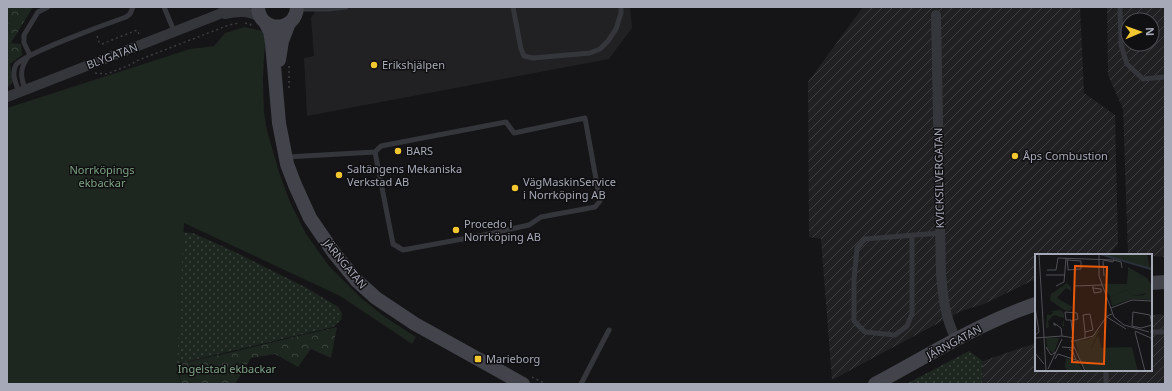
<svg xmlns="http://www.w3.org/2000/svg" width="1172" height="391" viewBox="0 0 1172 391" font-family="'Noto Sans',sans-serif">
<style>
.built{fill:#212023}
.industrial{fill:url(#industrial-furrows);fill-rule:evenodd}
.grass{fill:url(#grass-dots)}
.forest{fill:url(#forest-crowns)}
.green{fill:#1e2620}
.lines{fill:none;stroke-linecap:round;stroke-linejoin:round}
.path{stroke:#3b3d42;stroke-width:1.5;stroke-dasharray:2 3;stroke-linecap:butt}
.lane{stroke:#35363b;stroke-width:5}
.street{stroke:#35363b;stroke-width:10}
.secondary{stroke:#43444b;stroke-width:14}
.poi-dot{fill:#f3c730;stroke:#100f11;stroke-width:1.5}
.labels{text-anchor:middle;stroke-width:3;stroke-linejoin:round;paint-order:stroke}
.street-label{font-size:11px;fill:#a6a9b7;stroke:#100f11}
.poi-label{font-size:11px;fill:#a6a9b7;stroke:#100f11;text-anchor:start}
.park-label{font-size:11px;fill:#7da283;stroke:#100f11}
.inset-river{fill:none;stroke:#2a313a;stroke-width:2}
.inset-road{fill:none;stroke:#4f5056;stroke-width:1}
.view{fill:#e8590c;fill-opacity:0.15;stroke:#e8590c;stroke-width:2}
.inset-edge{fill:none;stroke:#a6a9b7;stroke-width:2}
</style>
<defs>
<pattern id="industrial-furrows" width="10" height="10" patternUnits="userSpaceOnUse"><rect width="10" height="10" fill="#212023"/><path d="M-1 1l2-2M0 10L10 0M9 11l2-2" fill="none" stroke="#3e3e41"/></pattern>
<pattern id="grass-dots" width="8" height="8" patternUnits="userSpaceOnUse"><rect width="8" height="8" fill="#1e2620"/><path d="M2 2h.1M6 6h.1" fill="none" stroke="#3c433e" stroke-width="1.8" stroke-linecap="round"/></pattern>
<pattern id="forest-crowns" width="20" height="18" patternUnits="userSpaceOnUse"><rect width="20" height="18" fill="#1e2620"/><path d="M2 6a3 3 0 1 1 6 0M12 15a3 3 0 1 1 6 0" fill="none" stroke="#3c433e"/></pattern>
</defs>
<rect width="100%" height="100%" fill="#151416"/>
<path class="built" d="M318,7H630L632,28L609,59L307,116L304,58L314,56L311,18Z"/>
<path class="industrial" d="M863,7H1080L1084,93L1115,115L1118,244L1109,255H1036V279L984,304L961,311L832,380L821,239L809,237L808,82Z
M1107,7H1165V257L1151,256V255L1128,254L1123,109L1108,75ZM1128,20H1152V44H1128Z
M1159,314L1165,315V384H982L983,361L1036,343V370H1151V316Z"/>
<path class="grass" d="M174,232L193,233L233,251L307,288L338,307L342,313L341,320L333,327L177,364L179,384H7Z
M969,351L983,361L982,384H906Z"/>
<path class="forest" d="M7,7H33L11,43L21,44L22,55L10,64L13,82L7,88Z
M337,327L331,358L311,349L298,367L275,354L251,358L235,384H181L178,364C231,353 284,339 337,327Z"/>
<path class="green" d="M244,27L267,32L264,57L263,80L264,112L267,130L279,172L290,202L306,234L329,266L361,298L385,317L416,337L412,344L340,296L184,223L177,367L181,384H7V108L190,49L214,46L225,33Z"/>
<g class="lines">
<path class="path" d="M245,23L250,24L253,28
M97,36L99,42L102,44L137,30L139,34
M289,66V91
M95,73L107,74L132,64L136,61L229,25L239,23
M532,377L546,384"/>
<path class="lane" d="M164,7L174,31
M513,7L521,49L524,56L533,58L590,53L600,49L608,41L616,29L621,13V7
M1120,7L1121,45L1127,64L1143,79L1165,77
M298,9H329L346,7
M30,55L24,43V35L38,12L48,7
M25,90C21,77 19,69 28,57
M19,92C16,84 11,73 16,65C23,54 109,23 126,17L130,14L133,7
M287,157L375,152L393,244L403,250L484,235L529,225L541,217L595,207L600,201L585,118L514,133L506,122L381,146L375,152
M912,235V314L907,326L895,335L865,332L854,321V280L857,248L865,239L940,233
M1151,332H1165
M1106,370V384
M581,384L609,330"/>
<path class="street" d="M225,14C241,11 246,11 261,17
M936,15L941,274C943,297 945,318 956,339
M7,97L217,15L233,7"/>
<path class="secondary" d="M258,7C259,33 296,33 297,7
M265,22L270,31L272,43L279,123L287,164L295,185L310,218L334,253L357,281L376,298L415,324L523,384
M279,60L282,41L289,23
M1151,283L1165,282
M875,384C928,356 979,323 1036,304"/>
</g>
<g class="poi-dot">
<circle cx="374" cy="65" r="4"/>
<circle cx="398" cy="151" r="4"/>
<circle cx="1015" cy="156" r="4"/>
<circle cx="339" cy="175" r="4"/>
<circle cx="515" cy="188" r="4"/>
<circle cx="456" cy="230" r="4"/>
<rect x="474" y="355" width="8" height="8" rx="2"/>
</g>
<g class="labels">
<g class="street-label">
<text transform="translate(112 56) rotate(-21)" y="4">BLYGATAN</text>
<text transform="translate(939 178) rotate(-91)" y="4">KVICKSILVERGATAN</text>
<text transform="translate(345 264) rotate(50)" y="4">JÄRNGATAN</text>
<text transform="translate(954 342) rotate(-28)" y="4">JÄRNGATAN</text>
</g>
<g class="poi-label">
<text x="382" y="69">Erikshjälpen</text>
<text x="406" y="155">BARS</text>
<text x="1023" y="160">Åps Combustion</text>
<text x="347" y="173">Saltängens Mekaniska<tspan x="347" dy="13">Verkstad AB</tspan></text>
<text x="523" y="186">VägMaskinService<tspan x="523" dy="13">i Norrköping AB</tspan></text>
<text x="464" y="228">Procedo i<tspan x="464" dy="13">Norrköping AB</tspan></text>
<text x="486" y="363">Marieborg</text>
</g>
<g class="park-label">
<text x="102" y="174">Norrköpings<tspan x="102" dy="13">ekbackar</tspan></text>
<text x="227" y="373">Ingelstad ekbackar</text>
</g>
</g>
<g transform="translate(1035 254)">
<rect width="117" height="117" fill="#151416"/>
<path d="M65,0H112L115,14L87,6ZM93,16L100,17L112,28L115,35L112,39L99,42L91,36L75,43L68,30H92ZM63,81L67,95H74H56ZM11,83L24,84L19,99L12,95Z" fill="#1e2620"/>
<path d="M93,13L112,24L117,32V46L97,45L77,52L75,43L91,36L99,42L109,41L115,35L106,22L93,16ZM32,29L36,33V37L31,34L22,44L38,53L34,57L29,56L15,46L16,40ZM26,56L29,60V72L27,73L29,64L19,61L13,67L14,73L11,74L12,61H16L18,58L15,57ZM31,104L43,108L47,116H32L30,113Z" fill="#1e2620"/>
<path d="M65,75L56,94L97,93L103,117H51L46,110L40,87L54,85Z" fill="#1e2620"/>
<path class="inset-river" d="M38,0H63M65,0L116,15"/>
<path class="inset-road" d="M4,0L11,117M64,0V22L79,63L89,71L114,78M32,4L33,14V16L46,15V7L33,6M68,6L78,8L79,6M68,7L69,22M12,16H21L23,4L79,6L86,8L87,14M11,21H30M21,32L29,28L31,4M40,32L67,31M58,32V34L59,38V39L66,38V35L58,34M0,53L4,78L0,81M76,54L97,46L117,47M72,63L91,75M36,67L43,65L42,59L30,58L31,66H36L38,84M21,71H19V69L26,74L27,82M100,77L116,84L117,91M50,78L48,61L55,60L58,76L50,78V85M100,78L110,117M116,79L117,71L115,61L98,58L97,72L106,74L117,71M0,84L27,82L39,84M36,86L50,117M39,87L58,82L72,62L77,60M11,93L16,101L21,98M27,93L40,94M34,95L38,98L41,106M0,99L9,110M20,105L23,100L44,107M13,115L27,85M30,117H45"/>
<path class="view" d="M40,12L72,13L69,110L37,108Z"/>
<rect width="117" height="117" class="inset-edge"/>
</g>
<rect width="1172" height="391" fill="none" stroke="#a6a9b7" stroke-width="16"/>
<g transform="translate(1140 32) rotate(88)"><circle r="19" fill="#100f11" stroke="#4c4d53"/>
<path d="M0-3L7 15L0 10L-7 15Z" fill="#f3c730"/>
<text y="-6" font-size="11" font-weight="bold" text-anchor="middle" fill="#a6a9b7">N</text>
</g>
</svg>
